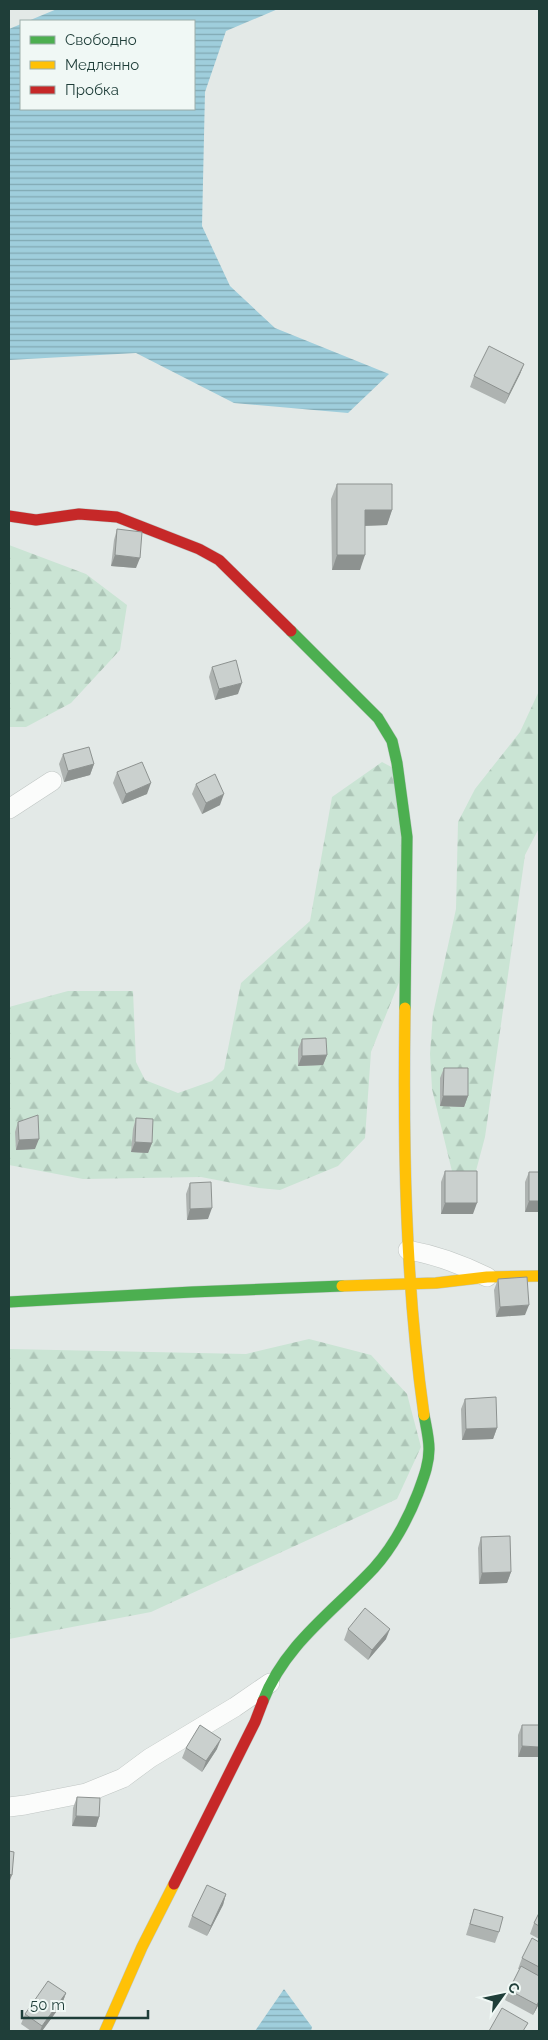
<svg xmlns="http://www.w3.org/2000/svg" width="548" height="2040" viewBox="0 0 548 2040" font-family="Raleway,sans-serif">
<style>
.forest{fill:url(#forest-firs)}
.water{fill:url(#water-rules)}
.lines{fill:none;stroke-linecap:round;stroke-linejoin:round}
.street-casing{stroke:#c0c6c4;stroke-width:20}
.fast-casing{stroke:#bec7c4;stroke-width:12}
.slow-casing{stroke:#bec7c4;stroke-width:12}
.jam-casing{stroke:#bec7c4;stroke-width:12}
.street{stroke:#fbfcfb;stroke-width:19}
.fast{stroke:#4caf50;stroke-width:11}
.slow{stroke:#ffc107;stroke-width:11}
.jam{stroke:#c62828;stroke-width:11}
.wall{fill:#aeb3b1}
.shaded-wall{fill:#8d9290}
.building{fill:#cad0ce;stroke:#8d9290}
</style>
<defs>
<pattern id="forest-firs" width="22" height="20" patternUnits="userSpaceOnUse" patternTransform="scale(1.25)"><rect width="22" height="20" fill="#cae4d4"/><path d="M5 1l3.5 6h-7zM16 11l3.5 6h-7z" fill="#adc5b7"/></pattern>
<pattern id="water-rules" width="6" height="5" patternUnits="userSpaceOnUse" patternTransform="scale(1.25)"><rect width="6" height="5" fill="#9fcedc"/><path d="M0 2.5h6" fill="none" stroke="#81a9b3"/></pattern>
</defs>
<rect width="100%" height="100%" fill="#e3e9e7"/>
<path class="forest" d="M9,545L86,574L127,605L120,650L71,703L26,727H9Z
M539,691V828L525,855L485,1137L473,1182L458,1196L432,1089L430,1054L433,1014L456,909L458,822L475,789L520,732Z
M382,762L399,771L408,960L371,1052L365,1138L338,1166L280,1190L259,1188L201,1177L83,1179L9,1165V1007L68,991H133L136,1062L145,1080L178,1093L212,1081L224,1069L241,983L310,921L332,797Z
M309,1339L371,1355L407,1394L421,1447L397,1499L151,1612L9,1639V1349L246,1354Z"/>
<path class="water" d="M57,9H278L226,31L205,92L202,226L230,286L275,328L389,374L348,413L234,403L136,353L9,360V29L21,24V109H194V21H28Z
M284,1989L312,2027L311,2031H255Z"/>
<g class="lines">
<defs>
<path id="street" d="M9,809L52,781
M408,1250C436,1255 461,1264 487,1277
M9,1807L25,1805L86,1793L123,1778L150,1758L235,1707L270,1683"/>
<path id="fast" d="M291,631L378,718L392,741L397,763L407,837L405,1008
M9,1302L192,1292L342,1286
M263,1701C285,1644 334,1611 374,1568C392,1548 408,1519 418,1493C423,1479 429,1465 429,1449C429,1438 426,1426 424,1415"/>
<path id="slow" d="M405,1008C403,1144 405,1281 424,1415
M342,1286L436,1283L487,1277L539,1276
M105,2031L142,1947L174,1884"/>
<path id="jam" d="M9,516L36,520L79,514L117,517L199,549L219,560L291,631
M174,1884L255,1722L263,1701"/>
</defs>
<use href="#street" class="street-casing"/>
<use href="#fast" class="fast-casing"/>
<use href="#slow" class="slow-casing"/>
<use href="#jam" class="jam-casing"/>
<use href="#street" class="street"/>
<use href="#fast" class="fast"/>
<use href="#slow" class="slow"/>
<use href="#jam" class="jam"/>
</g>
<path class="wall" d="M524,364L520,374L505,404L470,387L474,376Z
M337,484L392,510L387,525L365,526L360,570H332L331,499Z
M117,529L136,568L111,566L114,540Z
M212,667L238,694L215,700L209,677Z
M63,754L94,764L90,775L64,782L59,764Z
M117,772L147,794L122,804L113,783Z
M196,784L220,805L202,814L192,794Z
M302,1039L327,1055L323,1065L298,1066V1049Z
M444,1068L468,1096L464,1107L440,1106V1078Z
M136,1118L152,1143L148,1153L131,1152L133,1129Z
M18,1122L35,1149L16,1150L15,1132Z
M445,1171L473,1214H441V1182Z
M529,1172H539V1212H525V1182Z
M190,1183L208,1219L187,1220L186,1194Z
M498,1279L525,1315L496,1317L494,1290Z
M465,1399L497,1428L493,1439L462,1440L461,1409Z
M481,1537L511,1572L507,1583L479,1584L478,1548Z
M348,1629L386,1639L368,1660L344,1640Z
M522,1725H539L518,1757V1735Z
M186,1748L217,1749L202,1772L182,1758Z
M77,1797L99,1817L96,1827L72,1826L73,1808Z
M226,1894L223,1905L207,1936L188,1927L192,1916Z
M474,1909L499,1932L495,1943L466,1935Z
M539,1913V1939L530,1934L534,1923Z
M539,1942V2004L533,2015L505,2000L509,1990L520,1969H518L522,1958Z
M66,1993L62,2004L42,2031H31L21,2024L25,2014Z"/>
<path class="shaded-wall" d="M524,364L520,374L505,404L509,394Z
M365,510H392L387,525L360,526Z
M115,555L140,558L136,568L111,566Z
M337,555H365L360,570H332Z
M242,683L238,694L215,700L219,689Z
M94,764L90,775L64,782L68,771Z
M151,783L147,794L122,804L126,794Z
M224,794L220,805L202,814L206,803Z
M327,1055L323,1065L298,1066L302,1056Z
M443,1096H468L464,1107L440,1106Z
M39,1139L35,1149L16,1150L19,1140Z
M135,1142L152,1143L148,1153L131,1152Z
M529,1201H539V1212H525Z
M445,1203H477L473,1214H441Z
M212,1208L208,1219L187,1220L190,1209Z
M529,1305L525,1315L496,1317L500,1307Z
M497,1428L493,1439L462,1440L466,1429Z
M511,1572L507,1583L479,1584L482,1573Z
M390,1629L386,1639L368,1660L372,1650Z
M221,1739L217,1749L202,1772L206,1761Z
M522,1746L539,1747V1757H518Z
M76,1816L99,1817L96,1827L72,1826Z
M9,1874L12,1875L9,1883Z
M226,1894L223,1905L207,1936L211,1926Z
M66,1993L62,2004L42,2031H40L42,2026Z
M539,2001V2004L533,2015L537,2005Z"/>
<path class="building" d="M489,346L524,364L509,394L474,376Z
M337,484H392V510H365V555H337Z
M117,529L142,532L140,558L115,555Z
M236,660L242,683L219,689L212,667Z
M89,747L94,764L68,771L63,754Z
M142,762L151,783L126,794L117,772Z
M215,774L224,794L206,803L196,784Z
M326,1038L327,1055L302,1056V1039Z
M444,1068H468V1096H443Z
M38,1115L39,1139L19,1140L18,1122Z
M136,1118L153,1119L152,1143L135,1142Z
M445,1171H477V1203H445Z
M529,1172H539V1201H529Z
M211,1182L212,1208L190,1209V1183Z
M527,1277L529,1305L500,1307L498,1279Z
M496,1397L497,1428L466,1429L465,1399Z
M510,1536L511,1572L482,1573L481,1537Z
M365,1608L390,1629L372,1650L348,1629Z
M200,1725L221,1739L206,1761L186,1748Z
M522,1725H539V1747L522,1746Z
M77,1797L100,1798L99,1817L76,1816Z
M9,1851L14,1852L12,1875L9,1874Z
M207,1885L226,1894L211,1926L192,1916Z
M474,1909L503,1917L499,1932L470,1924Z
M539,1913V1926L534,1923Z
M532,1938L539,1942V1967L522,1958Z
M521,1966L539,1976V2001L537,2005L509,1990Z
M48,1981L66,1993L42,2026L25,2014Z
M502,2008L528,2023L523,2031H489Z"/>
<rect width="548" height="2040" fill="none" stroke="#1f3e39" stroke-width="20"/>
<rect x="20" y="20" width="175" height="90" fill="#f0f8f5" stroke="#9caeaa"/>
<rect x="30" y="36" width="25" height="8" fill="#4caf50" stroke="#9caeaa"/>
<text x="65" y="45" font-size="15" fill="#1f3e39">Свободно</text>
<rect x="30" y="61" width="25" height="8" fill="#ffc107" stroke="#9caeaa"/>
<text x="65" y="70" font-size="15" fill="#1f3e39">Медленно</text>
<rect x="30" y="86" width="25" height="8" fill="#c62828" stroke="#9caeaa"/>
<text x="65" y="95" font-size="15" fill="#1f3e39">Пробка</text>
<g transform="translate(503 1995) rotate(57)" stroke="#f0f8f5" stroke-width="4" paint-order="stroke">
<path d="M0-4L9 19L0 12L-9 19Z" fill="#1f3e39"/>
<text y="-8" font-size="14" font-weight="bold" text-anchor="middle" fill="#1f3e39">С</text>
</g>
<path d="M22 2010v8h126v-8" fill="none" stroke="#1f3e39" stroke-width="2.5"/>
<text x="30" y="2010" font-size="15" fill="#1f3e39" stroke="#f0f8f5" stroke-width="4" paint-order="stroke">50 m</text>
</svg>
